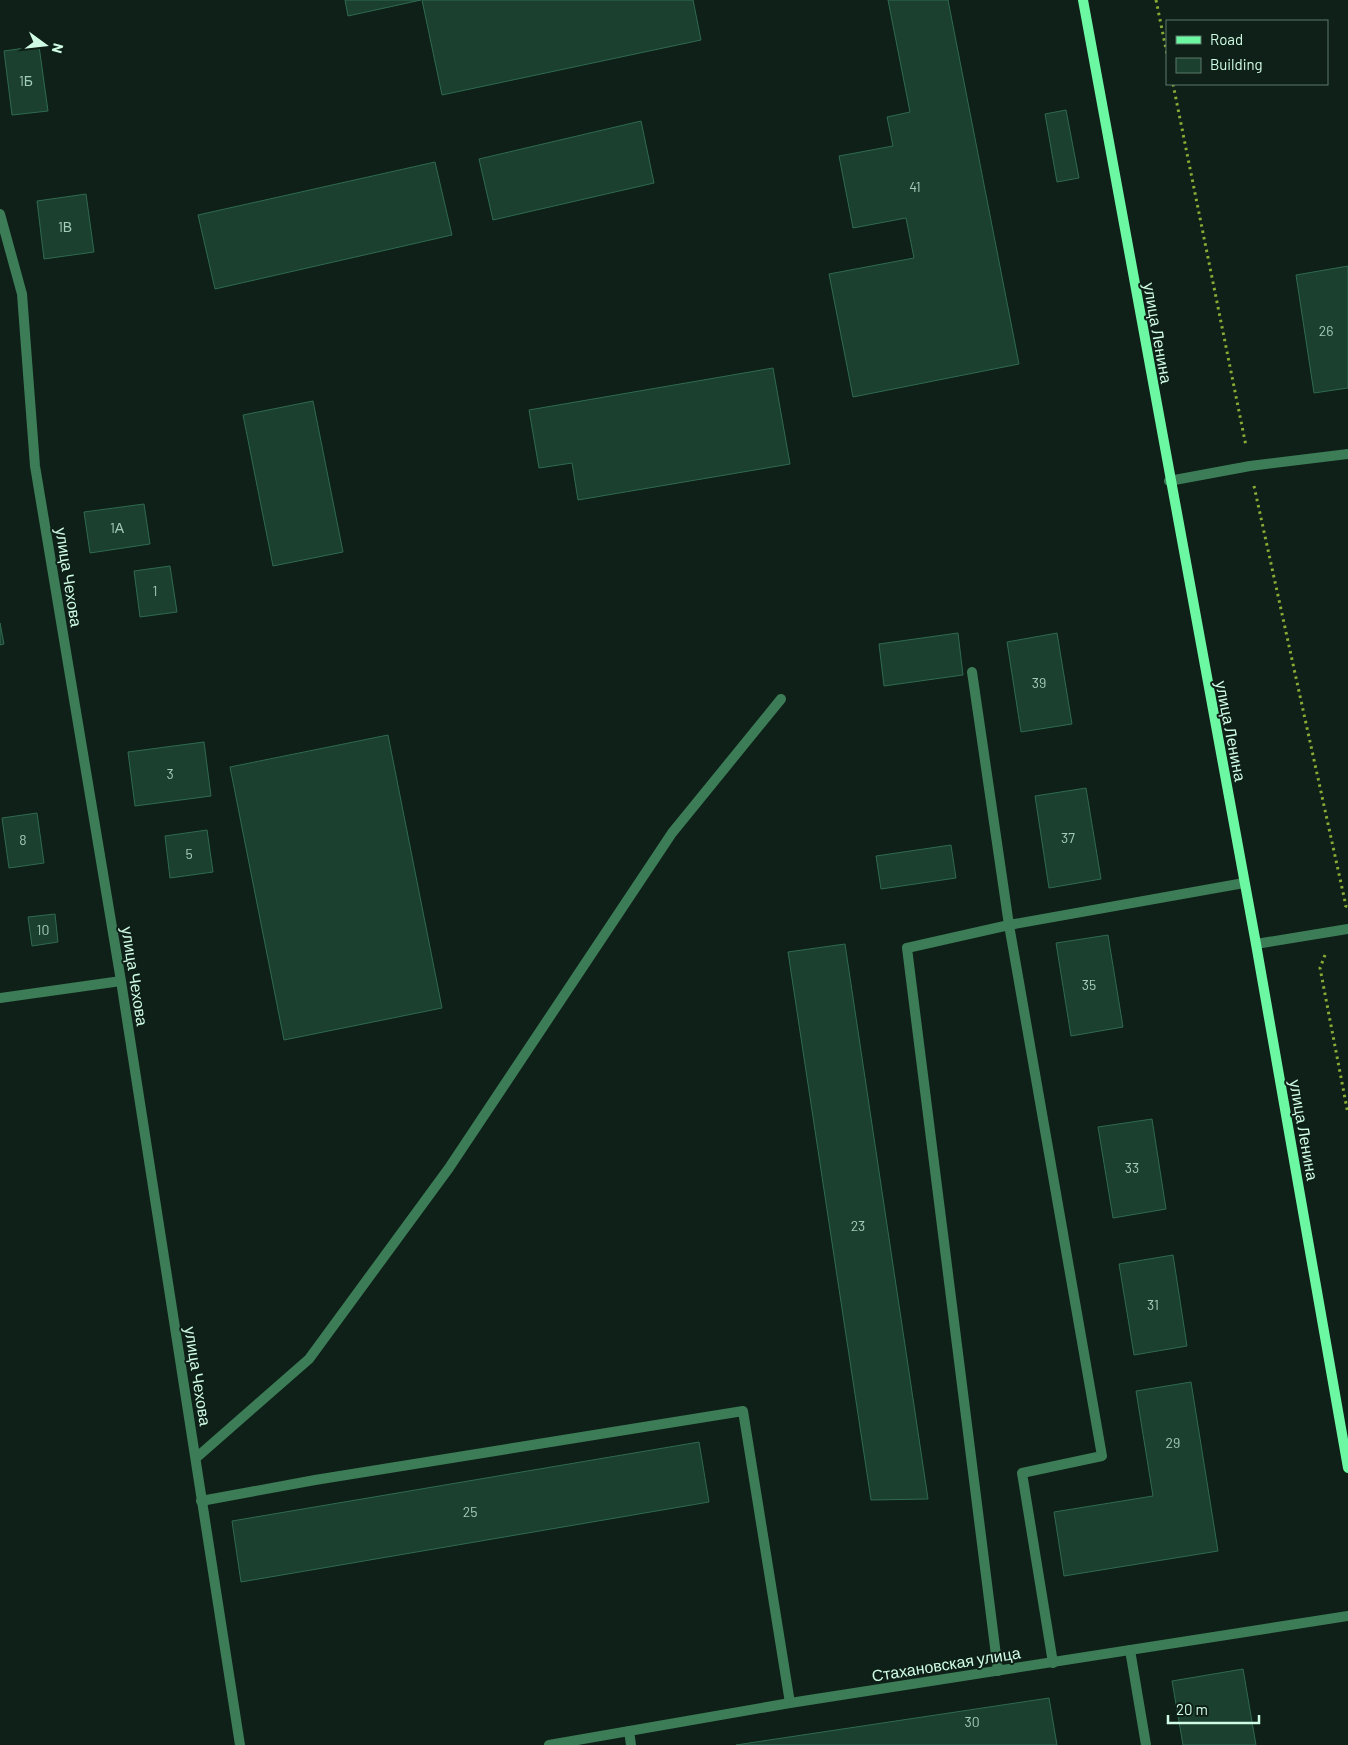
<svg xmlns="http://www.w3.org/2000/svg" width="1348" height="1745" viewBox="0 0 1348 1745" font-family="Barlow,sans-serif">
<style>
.building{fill:#1b4030;stroke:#2f6a50}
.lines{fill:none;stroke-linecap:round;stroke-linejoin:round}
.path{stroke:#88ab35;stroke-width:3;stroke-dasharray:2.5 4;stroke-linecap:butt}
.lane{stroke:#3c7c56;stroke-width:10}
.street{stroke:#3c7c56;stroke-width:10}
.secondary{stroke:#6cf7a2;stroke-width:10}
.labels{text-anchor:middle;stroke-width:4;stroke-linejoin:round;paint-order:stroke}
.number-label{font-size:14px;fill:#a3cdb8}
.street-label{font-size:16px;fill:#d0fce5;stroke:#0e2018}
</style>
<rect width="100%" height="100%" fill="#0e2018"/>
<path class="building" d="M345,0H421L348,16Z
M422,0H693L701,40L442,95Z
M888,0H948L1019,364L853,397L829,274L914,258L906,218L853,228L839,156L893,146L887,117L910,112Z
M39,46L48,111L12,115L4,51Z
M1066,110L1079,178L1057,182L1045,114Z
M641,121L654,183L493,220L479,159Z
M435,162L452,235L215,289L198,215Z
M86,194L94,252L44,259L37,201Z
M1348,266V388L1314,393L1296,275Z
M773,368L790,464L578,500L572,463L539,468L529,410Z
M313,401L343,552L273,566L243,415Z
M144,504L150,544L90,553L84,512Z
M170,566L177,612L140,617L134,571Z
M0,623L4,644L0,645Z
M958,633L963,675L884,686L879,644Z
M1057,633L1072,724L1021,732L1007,642Z
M388,735L442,1008L284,1040L230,767Z
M204,742L211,796L135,806L128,752Z
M1086,788L1101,879L1049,888L1035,796Z
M37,813L44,863L9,868L2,818Z
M207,830L213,872L170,878L165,836Z
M951,845L956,878L881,889L876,856Z
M55,914L58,942L32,946L28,917Z
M1108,935L1123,1027L1071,1036L1056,943Z
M845,944L928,1499L871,1500L788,952Z
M1152,1119L1166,1209L1113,1218L1098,1127Z
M1173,1255L1187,1346L1134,1355L1119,1264Z
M1191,1382L1218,1551L1064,1576L1054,1512L1153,1496L1136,1391Z
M699,1442L709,1502L241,1582L232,1521Z
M1243,1669L1256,1745H1183L1172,1681Z
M1049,1698L1057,1745H736Z"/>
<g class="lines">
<path class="path" d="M1156,0L1167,54
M1173,84L1246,446
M1254,486L1346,906L1344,910
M1325,955L1320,968L1348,1114"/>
<path class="lane" d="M1169,481L1250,466L1348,454
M972,672L1009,925L1102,1456L1022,1473L1053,1663
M1256,944L1348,929
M201,1501L315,1480L743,1411L790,1703
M1130,1650L1146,1745
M998,1671L907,948L1009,925L1244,883
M629,1731L631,1745"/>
<path class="street" d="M0,214L22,294L35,466L121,981L240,1745
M0,998L121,981
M196,1458L309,1359L449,1168L672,833L781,699
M549,1745L790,1703L1348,1616"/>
<path class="secondary" d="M1083,0L1256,944L1348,1468"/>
</g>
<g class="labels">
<g class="number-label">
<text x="26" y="86">1Б</text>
<text x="915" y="192">41</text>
<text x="65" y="232">1В</text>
<text x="1326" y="336">26</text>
<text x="117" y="533">1А</text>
<text x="155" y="596">1</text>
<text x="1039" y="688">39</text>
<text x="170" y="779">3</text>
<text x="1068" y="843">37</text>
<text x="23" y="845">8</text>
<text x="189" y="859">5</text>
<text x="43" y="935">10</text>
<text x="1089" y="990">35</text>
<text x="1132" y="1173">33</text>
<text x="858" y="1231">23</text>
<text x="1153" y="1310">31</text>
<text x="1173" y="1448">29</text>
<text x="470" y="1517">25</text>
<text x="972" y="1727">30</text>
</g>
<g class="street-label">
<text transform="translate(1158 333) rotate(80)" y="6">улица Ленина</text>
<text transform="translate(69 577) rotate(81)" y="6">улица Чехова</text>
<text transform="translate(1231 731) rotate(79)" y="6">улица Ленина</text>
<text transform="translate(135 976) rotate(81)" y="6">улица Чехова</text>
<text transform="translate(1304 1130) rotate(80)" y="6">улица Ленина</text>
<text transform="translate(198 1376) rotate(81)" y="6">улица Чехова</text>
<text transform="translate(946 1664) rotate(-9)" y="6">Стахановская улица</text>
</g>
</g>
<rect x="1166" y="20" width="162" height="65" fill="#0e2018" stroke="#5c786a"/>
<rect x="1176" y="36" width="25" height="8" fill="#6cf7a2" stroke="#5c786a"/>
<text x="1210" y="45" font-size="15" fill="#d0fce5">Road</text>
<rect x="1176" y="58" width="25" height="15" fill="#1b4030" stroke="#5c786a"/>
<text x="1210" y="70" font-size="15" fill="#d0fce5">Building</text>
<g transform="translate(45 45) rotate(105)" stroke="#0e2018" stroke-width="4" paint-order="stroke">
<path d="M0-4L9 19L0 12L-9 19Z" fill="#d0fce5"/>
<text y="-8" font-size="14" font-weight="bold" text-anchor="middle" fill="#d0fce5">N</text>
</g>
<path d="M1168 1715v8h91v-8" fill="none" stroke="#d0fce5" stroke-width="2.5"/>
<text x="1176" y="1715" font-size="15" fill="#d0fce5" stroke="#0e2018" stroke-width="4" paint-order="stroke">20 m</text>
</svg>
